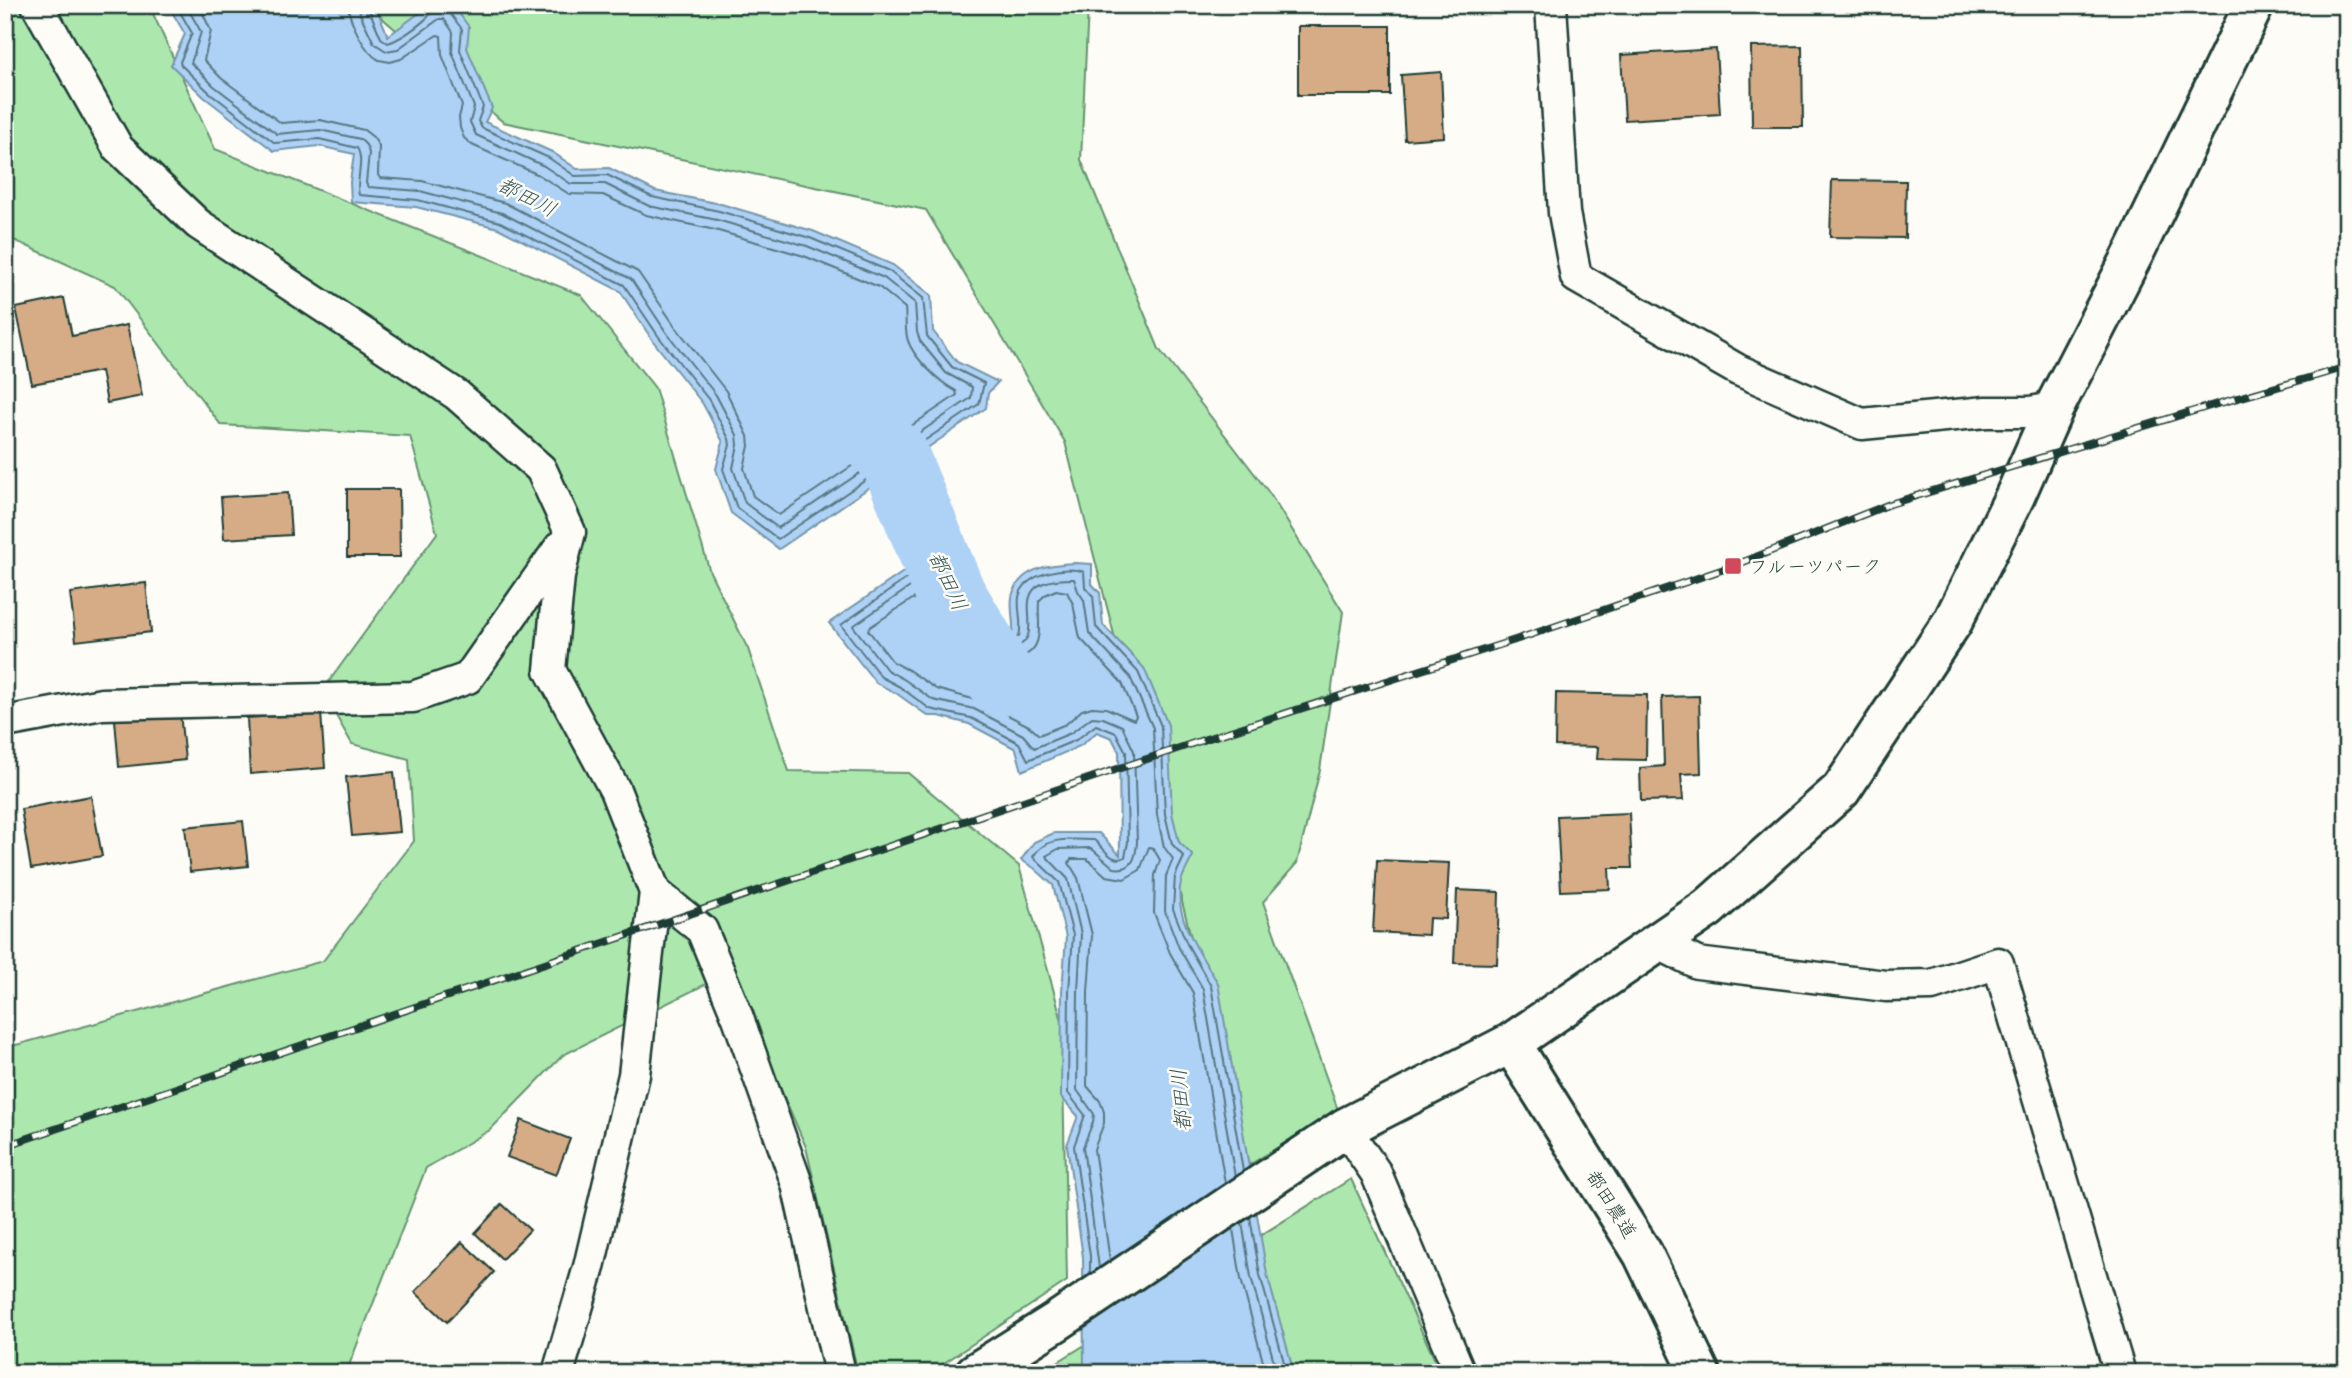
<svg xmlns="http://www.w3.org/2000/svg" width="2352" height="1378" viewBox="0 0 2352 1378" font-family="'Architects Daughter','Klee One',sans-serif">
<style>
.green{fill:#ace8ae;stroke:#669271;stroke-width:2}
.water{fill:#aed1f6;stroke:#7596a8;stroke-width:2}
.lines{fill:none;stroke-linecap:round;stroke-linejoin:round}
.shore{stroke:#587882;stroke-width:2}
.river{stroke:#aed1f6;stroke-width:70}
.building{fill:#d6ac87;stroke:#1f3d34;stroke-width:2}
.street-casing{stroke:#1f3d34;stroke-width:35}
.secondary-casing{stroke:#1f3d34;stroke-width:44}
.street{stroke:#fdfcf7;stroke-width:30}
.secondary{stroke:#fdfcf7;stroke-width:38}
.rail-casing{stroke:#1f3d34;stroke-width:8}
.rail{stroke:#fdfcf7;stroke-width:5;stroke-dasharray:16;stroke-linecap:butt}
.poi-dot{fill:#d1495b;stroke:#fdfcf7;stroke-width:2.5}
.labels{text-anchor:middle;stroke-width:5;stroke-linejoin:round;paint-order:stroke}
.poi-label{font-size:19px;fill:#1f3d34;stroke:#fdfcf7;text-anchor:start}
.street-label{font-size:19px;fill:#1f3d34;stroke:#fdfcf7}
.water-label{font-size:21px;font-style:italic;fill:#3c5b5b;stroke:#fdfcf7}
</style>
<rect width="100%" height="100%" fill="#fdfcf7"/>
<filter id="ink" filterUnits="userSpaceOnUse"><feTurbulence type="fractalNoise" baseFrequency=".0143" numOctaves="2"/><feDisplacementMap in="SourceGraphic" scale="14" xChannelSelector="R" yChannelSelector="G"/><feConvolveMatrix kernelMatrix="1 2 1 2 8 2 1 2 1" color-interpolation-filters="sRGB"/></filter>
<g filter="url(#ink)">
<path class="green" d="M5,5H149L215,149L581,295L655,388L710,572L748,649L789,771L908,773L1019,866L1062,1021L1067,1281L929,1373H858L806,1147L730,972L563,1055L490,1130L426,1168L346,1373H5V1048L323,961L414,841L409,759L352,744L322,691L437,533L410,436L221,425L115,286L5,236Z
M367,5H1088L1081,160L1159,349L1270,494L1343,612L1320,770L1297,863L1263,902L1338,1110L1249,1165L1065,442L926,210L503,122Z
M1351,1179L1441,1373H1040Z"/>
<path class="water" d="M168,5H365L377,9L388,36L430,5H453L469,27L467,48L492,108L485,122L552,152L577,169L609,168L655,191L721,204L813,231L893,265L931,295L933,331L957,362L998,382L988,393L986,408L779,549L731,513L716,469L723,442L703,404L653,341L620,291L498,228L416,207L351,202L350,182L354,154L319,146L274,151L204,97L171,65L185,34Z
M1075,563L1092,564V584L1100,593L1103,625L1144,668L1168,725L1172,813L1179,842L1193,856C1190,862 1186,869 1183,876C1169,911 1200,954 1218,983L1267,1274L1294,1373H1084L1083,1257L1067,1145L1078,1116L1061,1097L1062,991L1066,937L1053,885L1034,868L1021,860L1034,842L1054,833H1099L1120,855L1119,752L1112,738L1097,732L1080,746L1022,771L1016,749L969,724L939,716H928L896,693L876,683L829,623L915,564C942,584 968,609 987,636L1013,632C1014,621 1009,604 1013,593C1022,567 1052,564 1075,563Z"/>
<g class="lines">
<path class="shore" d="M176,5L192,33L180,62L181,65L209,92L275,143L319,139L357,148C365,161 355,181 359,195L418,200L500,222L624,285L659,337L709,400L729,439L730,445L723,469L737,508L778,539L979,404L984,383L952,367L927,336L923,298L889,271L810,238L719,211L652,197L607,175L575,176L549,158L482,128L478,121L483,107L460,50L462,29L448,11V5
M186,5L201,32L191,63L214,86L277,134L320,130L360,139L366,145L369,153L366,183L368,187L420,191L502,213L631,279L666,332L716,395L737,435L738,445L733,468L745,503L778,528L971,398L972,387L946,373L920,341L917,332L915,303L884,278L807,246L717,220L649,206L605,184H571L544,166L476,135L470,122L474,107L452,52L453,32L444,19H439L398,49L386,51L374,43L360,14L359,5
M199,5L211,31L204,60L221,78L281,123L320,120L364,130L373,137L379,146L378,175L380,178L422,181L505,203L638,272L675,326L726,391L748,436L749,446L744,468L753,496L779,515L957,395L956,391C939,382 911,356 907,337C905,327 906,317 905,308L879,287L804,256L715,230L646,215L603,195L569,194L539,175L472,145L464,138L460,128L459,117L462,106L442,55L441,36L437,35L401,59L390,62L379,60C365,53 349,21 348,5
M367,5L381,38L388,43C401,39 433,18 435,5
M1056,590L1067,592L1073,604L1080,638L1122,683L1136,716L1134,720L1106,708L1092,707L1082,710L1066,724L1039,735L1029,726L980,701L936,689L910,671L893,662L868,630L870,627L914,598C928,609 943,623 954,636C962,644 965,655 976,660C987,665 998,661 1009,660C1048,654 1037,629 1039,601L1045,595Z
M1250,1217L1260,1275L1287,1373
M1242,1222L1251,1277L1277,1373
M1233,1229L1241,1279L1266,1373
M1110,1261L1094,1149L1104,1123V1112L1100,1101L1087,1086L1088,992L1092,935L1078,878L1069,863L1071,859H1087L1106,876L1124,879L1140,870L1149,847L1153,848L1160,860L1155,875L1154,913L1170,953L1193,993L1225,1183
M1099,1268L1083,1147L1093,1122L1094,1114L1077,1090L1078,991L1081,934L1068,879L1046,856L1058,849L1091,848L1114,868C1133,871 1136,857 1137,842L1134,751L1122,726L1103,718L1092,717L1071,733L1034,748L1023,735L974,709L933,700L905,680L887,670L853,626L913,585L919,587C933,601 949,614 962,629C968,635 971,645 979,650C987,654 997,651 1006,650C1062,641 988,578 1074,579L1078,591L1084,600L1089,633L1130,677L1153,728L1157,815L1164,847L1173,859L1166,876L1165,911L1179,948L1203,989L1235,1177
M1090,1274V1256L1074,1146L1085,1115L1068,1093L1069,991L1073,935L1059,882L1033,857C1045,835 1073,840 1094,840C1104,847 1112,865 1125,857L1128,842L1126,752L1116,733L1096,725L1076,740L1028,760L1019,743L971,718L930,709L900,687L881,677L841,625L913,574C927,577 959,612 970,624C974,629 977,638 983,642C990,646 1013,641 1019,636C1023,623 1017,610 1019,597C1024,573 1066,565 1084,572L1085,587L1093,596L1096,627L1138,672L1161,726L1165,814L1172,844L1184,857L1175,876L1173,909L1187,944L1211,986L1243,1171"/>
<path class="river" d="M832,402L894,456L951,595L1002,681"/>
</g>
<path class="building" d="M1298,26H1390V95H1298Z
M1802,46L1803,127H1752L1751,47Z
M1716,49L1720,114L1625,120L1621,55Z
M1441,72L1444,137L1405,140L1401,75Z
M1832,180L1906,181L1905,238L1830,237Z
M64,298L72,336L127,325L142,396L107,403L101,371L32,384L16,308Z
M347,489H399L400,557H347Z
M288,493L291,535L224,539L221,497Z
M146,583L151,632L76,641L70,593Z
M1556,693L1647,695L1646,760L1597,759L1598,747L1555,746Z
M1699,696L1701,773L1681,774L1683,800L1641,801L1640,768L1664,766L1662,697Z
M180,713L185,760L119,767L115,720Z
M321,713L325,768L250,774L247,718Z
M394,772L400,832L352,836L346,777Z
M91,796L102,856L31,869L21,809Z
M1629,813L1632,868H1609L1610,889L1561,891L1557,816Z
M243,821L248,866L190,872L185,827Z
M1377,860L1449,863L1446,919L1429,918L1428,935L1373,932Z
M1457,890L1499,892L1497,964L1454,963Z
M521,1120L570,1139L556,1175L507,1157Z
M502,1204L530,1230L502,1259L475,1233Z
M462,1242L494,1272L447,1322L415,1292Z
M651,1365L671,1373H648Z"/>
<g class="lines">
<defs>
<path id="street" d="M37,5L118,148L198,224L457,395L541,469L570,532L559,576L550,670L615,790L655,892L702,930L738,1018L797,1184L840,1373
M1551,5L1564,213L1576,277L1738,370L1862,424L1986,412H2030L2054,408
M5,722L102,704L413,697L468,678L560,547
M1657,943L1697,963L1886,986L1932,985L1998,963L2120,1373
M1345,1128L1376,1173L1460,1373
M558,1373L589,1267L634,1075L655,892"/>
<path id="secondary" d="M1511,1043L1643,1254L1700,1373
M975,1373L1056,1322L1345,1128L1511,1043L1708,908L1841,790L1953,621L2015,496L2054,408L2136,249L2254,5"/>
</defs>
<use href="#street" class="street-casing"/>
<use href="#secondary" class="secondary-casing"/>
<use href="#street" class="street"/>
<use href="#secondary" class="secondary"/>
<defs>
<path id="rail" d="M5,1146L1206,739L1515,640L1733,566L1890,504L2210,406L2347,367"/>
</defs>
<use href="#rail" class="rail-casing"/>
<use href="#rail" class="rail"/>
</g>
</g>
<rect class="poi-dot" x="1724" y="557" width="18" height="18" rx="3.5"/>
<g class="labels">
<g class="poi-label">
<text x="1749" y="573">フルーツパーク</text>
</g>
<g class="street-label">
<text transform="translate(1612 1204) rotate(58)" y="7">都田農道</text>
</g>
<g class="water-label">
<text transform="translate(527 197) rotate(27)" y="7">都田川</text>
<text transform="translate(948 581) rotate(65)" y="7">都田川</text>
<text transform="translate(1181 1100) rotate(-95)" y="7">都田川</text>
</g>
</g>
<rect width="2352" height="1378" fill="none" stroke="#fdfcf7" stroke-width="28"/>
<rect x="14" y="14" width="2324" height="1350" fill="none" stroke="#1f3d34" stroke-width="2.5" filter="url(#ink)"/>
</svg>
